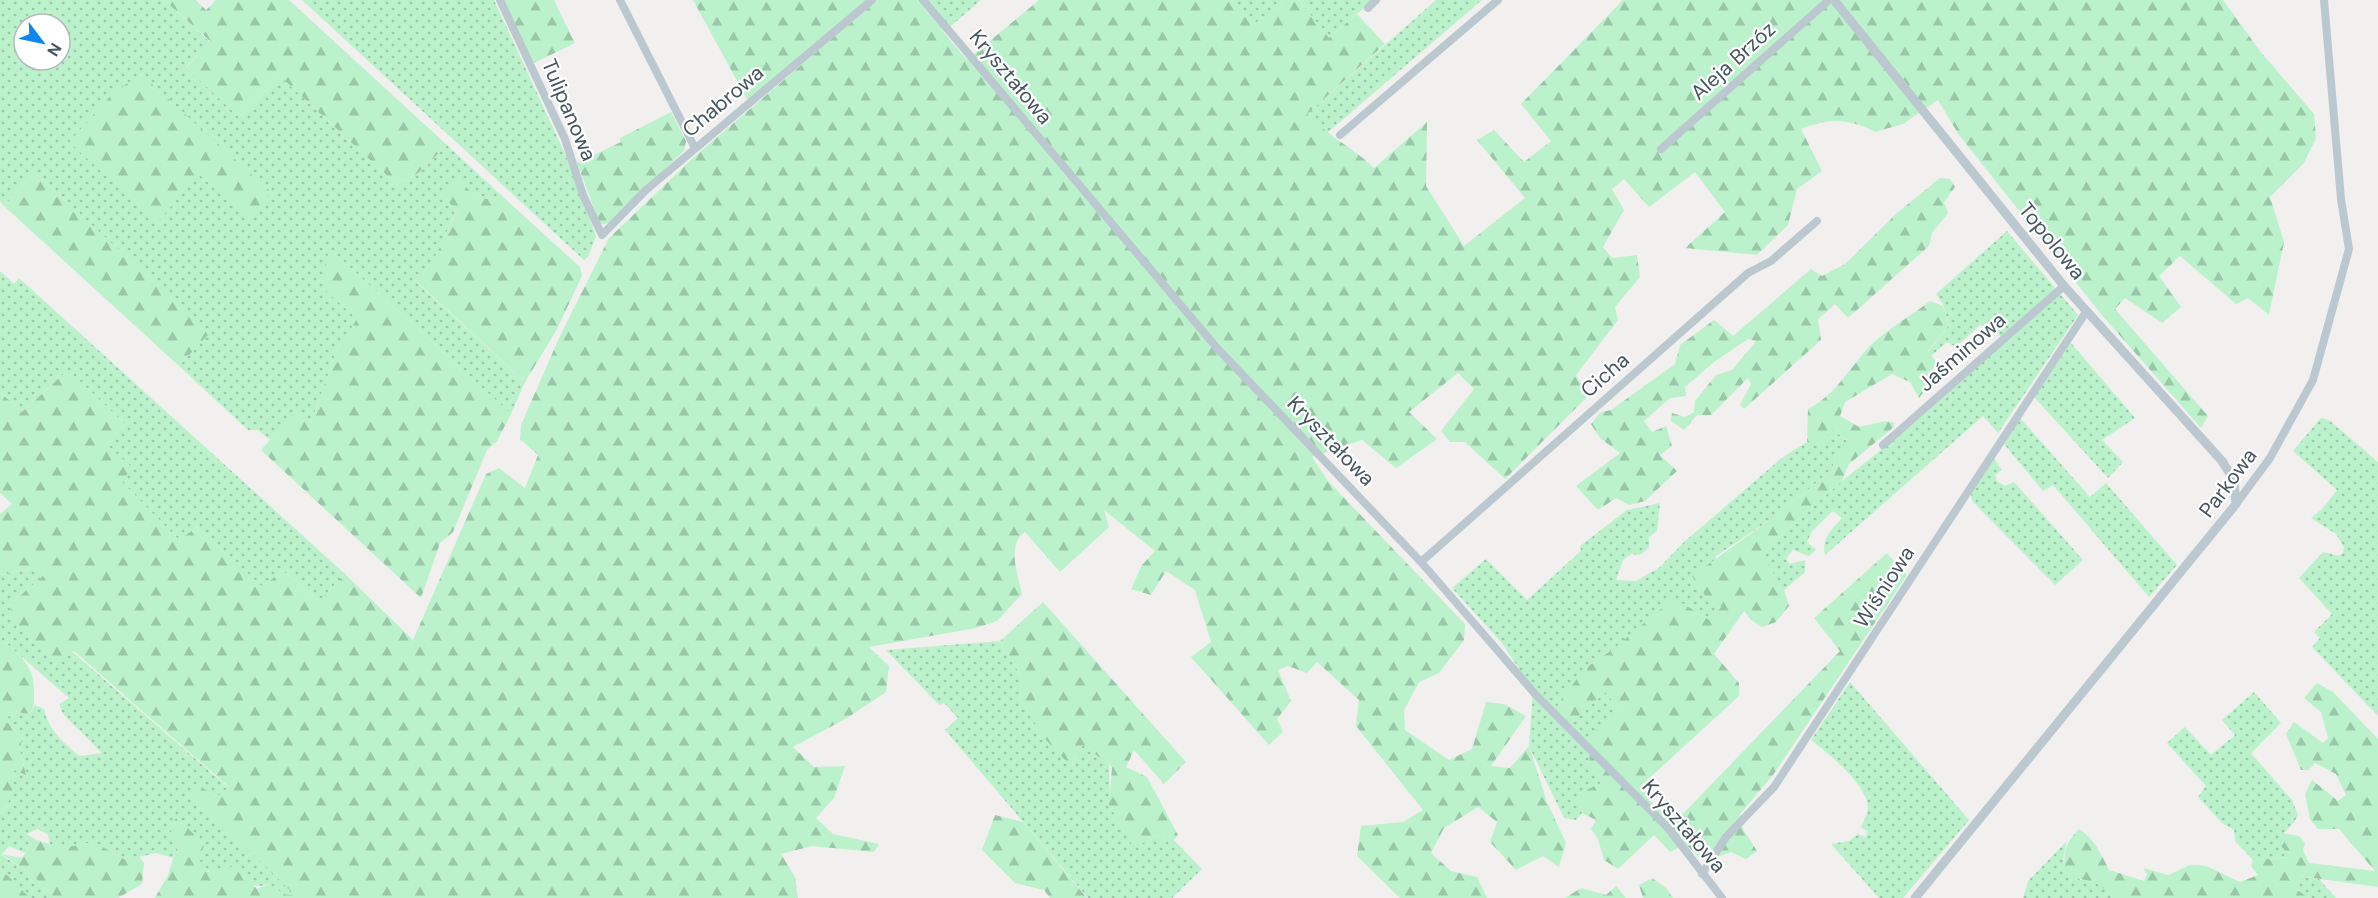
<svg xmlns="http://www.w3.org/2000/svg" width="2378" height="898" viewBox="0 0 2378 898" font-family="'DM Sans',sans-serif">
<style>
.grass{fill:url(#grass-dots);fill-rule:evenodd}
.forest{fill:url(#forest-firs)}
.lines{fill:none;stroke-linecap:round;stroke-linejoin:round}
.minor{stroke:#bcc8cf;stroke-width:8}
.tertiary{stroke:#bcc8cf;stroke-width:9}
.labels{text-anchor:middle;stroke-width:4.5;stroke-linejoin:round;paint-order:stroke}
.street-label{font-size:21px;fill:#46555e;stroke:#fff}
</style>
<defs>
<pattern id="grass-dots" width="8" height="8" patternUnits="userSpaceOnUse" patternTransform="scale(1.5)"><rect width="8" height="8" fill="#bbf2cb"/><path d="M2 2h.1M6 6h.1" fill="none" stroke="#9ac7a8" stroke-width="1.8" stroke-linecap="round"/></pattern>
<pattern id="forest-firs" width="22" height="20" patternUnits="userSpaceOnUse" patternTransform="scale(1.5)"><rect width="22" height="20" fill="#bbf2cb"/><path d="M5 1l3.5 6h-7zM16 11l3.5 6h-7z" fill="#9ac7a8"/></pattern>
</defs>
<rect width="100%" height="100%" fill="#f2efef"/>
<path class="grass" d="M0,0H164L210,42L186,67L239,117L280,76L397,185L417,174L447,145L501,195L496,199H479L455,178L457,209L437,253L417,283L525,382L511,414L332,251L323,288L358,319L337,350L311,422L297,411L270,440L258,430H248L179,366L209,333L34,172L4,206L0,202ZM24,24H60V60H24ZM141,74L248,218L199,174L90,160L70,142Z
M302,0H494L566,156L596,236L588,257L584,260Z
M917,0H981L944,32Z
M1232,0H1290L1254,24Z
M1299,0H1373L1329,38Z
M1436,0H1482L1326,134L1307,114Z
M2007,231L2078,315L1998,433L1983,416L1825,555C1821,539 1832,529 1842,518L1833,511L1812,531L1807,542L1816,550L1809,556L1793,550L1786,559L1790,564L1805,560V572L1784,590L1775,587L1773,570L1759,555L1842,481L1911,426L2004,343L1997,331L1980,325L1956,347L1947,342L1931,356L1928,352L1949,325L1943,304L1936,294Z
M0,271L14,284L19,278L345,574L319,601L282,570L263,588L197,527L179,540L121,481L106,444L125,424L68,370L22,412L0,392Z
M2071,343L2135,418L2102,440L2123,462L2108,478L2034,397Z
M2020,418L2090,497L2106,483L2177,565L2149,597L2053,485L2043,491L2004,444Z
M2321,418L2329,420L2378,462V716L2312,647L2320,638L2314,632L2332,614L2299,578L2323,552L2339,556L2343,553L2344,547L2336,534L2311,518L2322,509L2337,490L2293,451Z
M1830,427L1847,441L1835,455L1832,470L1770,520L1716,556L1721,607L1711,622L1612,650L1584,669L1567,726L1606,692L1619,710L1602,783L1578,794L1582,813L1576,820L1564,818L1529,746L1533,690L1502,643L1452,588L1486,559L1527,600L1581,551L1580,546L1627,510L1660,503L1657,531L1649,537V548L1640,555L1631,554L1623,560L1616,580L1636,581L1660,567L1684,542L1783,457L1807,442L1826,443Z
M1994,459L2002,470L1995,475L1997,481L2005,486L2014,482L2083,560L2055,585L1972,501L1971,493Z
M36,568L44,575L14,601L229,788L217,797L207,793L297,896L284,894L269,884C253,890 226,881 210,872C204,869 186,849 178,843L173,858L156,853L126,860L94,842L62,848L50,845L48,835L38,829L27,834L34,839L25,853L9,846L1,855L30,873L55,898H29L0,868V814L7,806L13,769L26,775L20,751L22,738L4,720L14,712L30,714L35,705L44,709C49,731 63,742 79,756L102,753L63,714L59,704L69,698L0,638V575Z
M1000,641L1022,678L1020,701L1072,766L1082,744L1109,765L1110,805L1134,848L1156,835L1171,844L1174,840L1202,869L1172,898H1088L945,730L958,718L944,703L939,705L886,650Z
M1850,682L1969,820L1903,898H1879L1831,844L1849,841L1858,834L1865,837L1868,832L1861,827C1863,822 1867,815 1868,809C1870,787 1827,752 1811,740Z
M2254,692L2281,723L2251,753L2292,800L2298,815C2291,829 2285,829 2277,841L2290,857L2253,860L2235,841L2234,830L2222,823L2198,797L2206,786L2167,743L2185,727L2211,755L2235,735L2222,720Z
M2066,842L2063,860L2080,880C2096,879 2103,885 2112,898H2023L2028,881Z
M2298,876L2319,879L2336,898H2309L2296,889Z"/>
<path class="forest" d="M164,0H196L206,10L216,0H289L447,145L417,174L397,185L280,76L239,117L186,68L210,41Z
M502,0H554L575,43L532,64Z
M693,0H867L748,101Z
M877,0H917L967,60L1039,0H1232L1254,24L1290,0H1299L1329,38L1357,14L1385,44L1307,114C1329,137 1351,146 1374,168L1427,122L1426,186L1464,246L1525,198L1477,140L1494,130L1524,162L1551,141L1521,104L1623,0H2223L2260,51L2314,114L2316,138L2304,163L2270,197L2284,242L2269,315L2248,298L2236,304L2180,256L2159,276L2181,307L2162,323L2125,298L2115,309L2208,416L2201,428L2101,314L1959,135L1938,100L1903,124L1875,132C1848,118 1830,118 1801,129L1822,171L1797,189L1788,225L1757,255L1685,248L1725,212L1695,172L1649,207L1624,179L1612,189L1624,210L1603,247L1612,258L1637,255L1640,277L1615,307L1618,320L1576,375L1588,396L1505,479L1465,442H1450L1441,431L1474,389L1458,373L1409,412L1437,439L1396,468L1362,440L1312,457L1328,481L1465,624L1464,640L1439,673L1419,682L1404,710L1405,730L1449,760L1472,749L1486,702L1504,704L1526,716L1491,766L1510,768L1529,746L1547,802L1566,843L1559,867L1543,856L1516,870L1490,842L1497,822L1478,807L1444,828L1431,853L1451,871L1477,877L1487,898H1400L1357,856L1361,826L1403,822L1423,810L1356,726L1359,700L1317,662L1307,673L1288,666L1278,670L1291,701L1277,719L1283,732L1269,745L1191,657L1211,642L1195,590L1166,571L1151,595L1131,589L1142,565L1155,551L1104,510L1109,527L1060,572L1025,532C1006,545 1018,575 1022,594L997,621L976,628L869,647L889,666L886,692L847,718L793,747L814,767L845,766L834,798L816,818L833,834L879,844L874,852L812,846L781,854L795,877L798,898H155L168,875L178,843L168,826L178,817L204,846L198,858L208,872L235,866L257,889L269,884L284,894L296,896L191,794L199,785L216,797L229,787L74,651L56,659L21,630L10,614L14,601L44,575L36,568L0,575V514L12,504L0,493V392L22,412L68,370L125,424L106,444L133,468L121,481L179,540L197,527L263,587L282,570L319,601L345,574L413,640L486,474L499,468L525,488L538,455L520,439L521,425L559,338L609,238L694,157Z
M141,74L271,192L248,219L199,174L157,223L69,142L113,93Z
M671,112L686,141L684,151L607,224H600L577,163L621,142L620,138Z
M34,172L210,333L179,366L4,206Z
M455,177L479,199H496L501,195L580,267L582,276L556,331L525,382L417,282L437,253L457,210L440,194Z
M1940,178L1950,179L1955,187L1944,202L1948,213L1932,233L1929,246L1848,318L1835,304L1818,319L1821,340L1744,409L1740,405L1751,384L1748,378L1711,415H1697L1684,430L1671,421L1672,413L1685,417L1694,412L1695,401L1716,375L1732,370L1756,341L1748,339L1714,362L1685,387L1686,396L1670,398L1644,421L1652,432L1666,426L1672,446L1660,455L1677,471L1645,501L1629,505L1616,498L1598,510L1576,486L1620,453L1600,438L1591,424L1601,412L1611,410L1675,364L1680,345L1714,320L1733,336L1811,269L1822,276L1845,264L1897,213Z
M332,251L511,414L497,441L487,450L453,532L440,543L421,598L261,450L297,410L311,422L337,350L357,319L323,288L326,257Z
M1930,301L1943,306L1949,325L1928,351L1937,363L1927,377L1926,389L1919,398L1910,382L1892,374L1845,402L1840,416L1859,427L1886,421L1894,423V427L1849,464L1842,481L1760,554L1773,570L1775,587L1784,590L1789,606L1776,622L1762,627L1751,620L1744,611L1714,654L1739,683V696L1643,784L1654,807L1678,819L1840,651L1814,618L1887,553L1907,575L1773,775L1740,814L1743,829L1757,851L1746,859L1731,852L1704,862L1685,844L1670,852L1654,835L1618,869L1604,860L1598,839L1591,829L1596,820L1582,813L1578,794L1601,783L1589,765L1592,733L1619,710L1606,692L1567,726L1550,716L1584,669L1612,650L1674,598L1711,621L1721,607L1707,598L1692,576L1770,520L1832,470L1835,455L1847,440L1830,428L1826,444L1807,442L1808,409C1836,395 1849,368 1870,346C1887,329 1911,316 1930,301Z
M1043,602L1186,762L1164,784L1134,750L1126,767L1147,777L1178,835L1171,844L1156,835L1134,849L1109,805L1112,767L1083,745L1071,766L1046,740L1020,701L1022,678L1000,641Z
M0,638C19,655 34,664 34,691C34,701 35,705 30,714L14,712L5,720L22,738L20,751L26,775L14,770C14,786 12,802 0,814Z
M2317,683L2333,692L2378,739V887L2299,876L2296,889L2309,898H2112C2097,877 2088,883 2067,875C2062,855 2064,844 2079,829C2095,839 2101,854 2109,870L2144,881L2147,874L2143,868L2168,875L2190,865L2206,866L2240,882L2258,875L2251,866L2253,860L2290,857L2277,841L2282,833L2299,836L2305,843L2303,850L2309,863L2375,871L2339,829H2318L2310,819L2305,794L2312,780L2338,801L2346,795L2336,774L2315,763L2309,770H2301L2286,734L2294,722L2323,743L2328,738L2321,712L2304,698Z
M995,815L1023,822L1087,898H1050L1044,890L1015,883L982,850Z
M34,839L62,848L94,842L126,860L139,856L144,863L142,884L118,898H55L30,873L1,854L22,858Z
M0,868L30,898H0Z
M1652,878L1666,888L1673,898H1643L1639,885Z
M1616,886L1626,898H1565L1581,888L1606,895Z"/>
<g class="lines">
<path class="minor" d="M500,0L565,139L583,195L602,235L646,190L872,0
M620,0L695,148
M923,0L1217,348L1421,562L1536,695L1668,828L1722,898
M1368,8L1376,0
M1340,135L1498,0
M1661,149L1829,0
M1883,445L2064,286
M2236,504L2270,458L2313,380L2349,249L2341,199L2324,0
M1421,562L1748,273L1771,261L1817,221
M1702,874L1726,837L1774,787L2086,312"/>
<path class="tertiary" d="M1834,0L2064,286L2222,461L2234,480L2236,504L1915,898"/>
</g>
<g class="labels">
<g class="street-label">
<text transform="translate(1733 61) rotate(-42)" y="7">Aleja Brzóz</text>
<text transform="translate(1011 77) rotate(50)" y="7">Kryształowa</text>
<text transform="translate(723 101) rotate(-40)" y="7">Chabrowa</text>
<text transform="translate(569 110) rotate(67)" y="7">Tulipanowa</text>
<text transform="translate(2052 241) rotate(51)" y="7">Topolowa</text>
<text transform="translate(1962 352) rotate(-41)" y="7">Jaśminowa</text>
<text transform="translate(1605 375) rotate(-41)" y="7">Cicha</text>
<text transform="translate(1331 441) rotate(46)" y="7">Kryształowa</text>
<text transform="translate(2228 483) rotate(-53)" y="7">Parkowa</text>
<text transform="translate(1884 587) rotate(-57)" y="7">Wiśniowa</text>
<text transform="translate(1684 826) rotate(49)" y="7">Kryształowa</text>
</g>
</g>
<g transform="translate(42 42) rotate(122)"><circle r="28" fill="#ffffff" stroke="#b5bbbf" stroke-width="1.5"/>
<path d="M0-4.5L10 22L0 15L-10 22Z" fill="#0d86ee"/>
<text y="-9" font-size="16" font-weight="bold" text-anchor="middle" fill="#46555e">N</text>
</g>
</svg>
